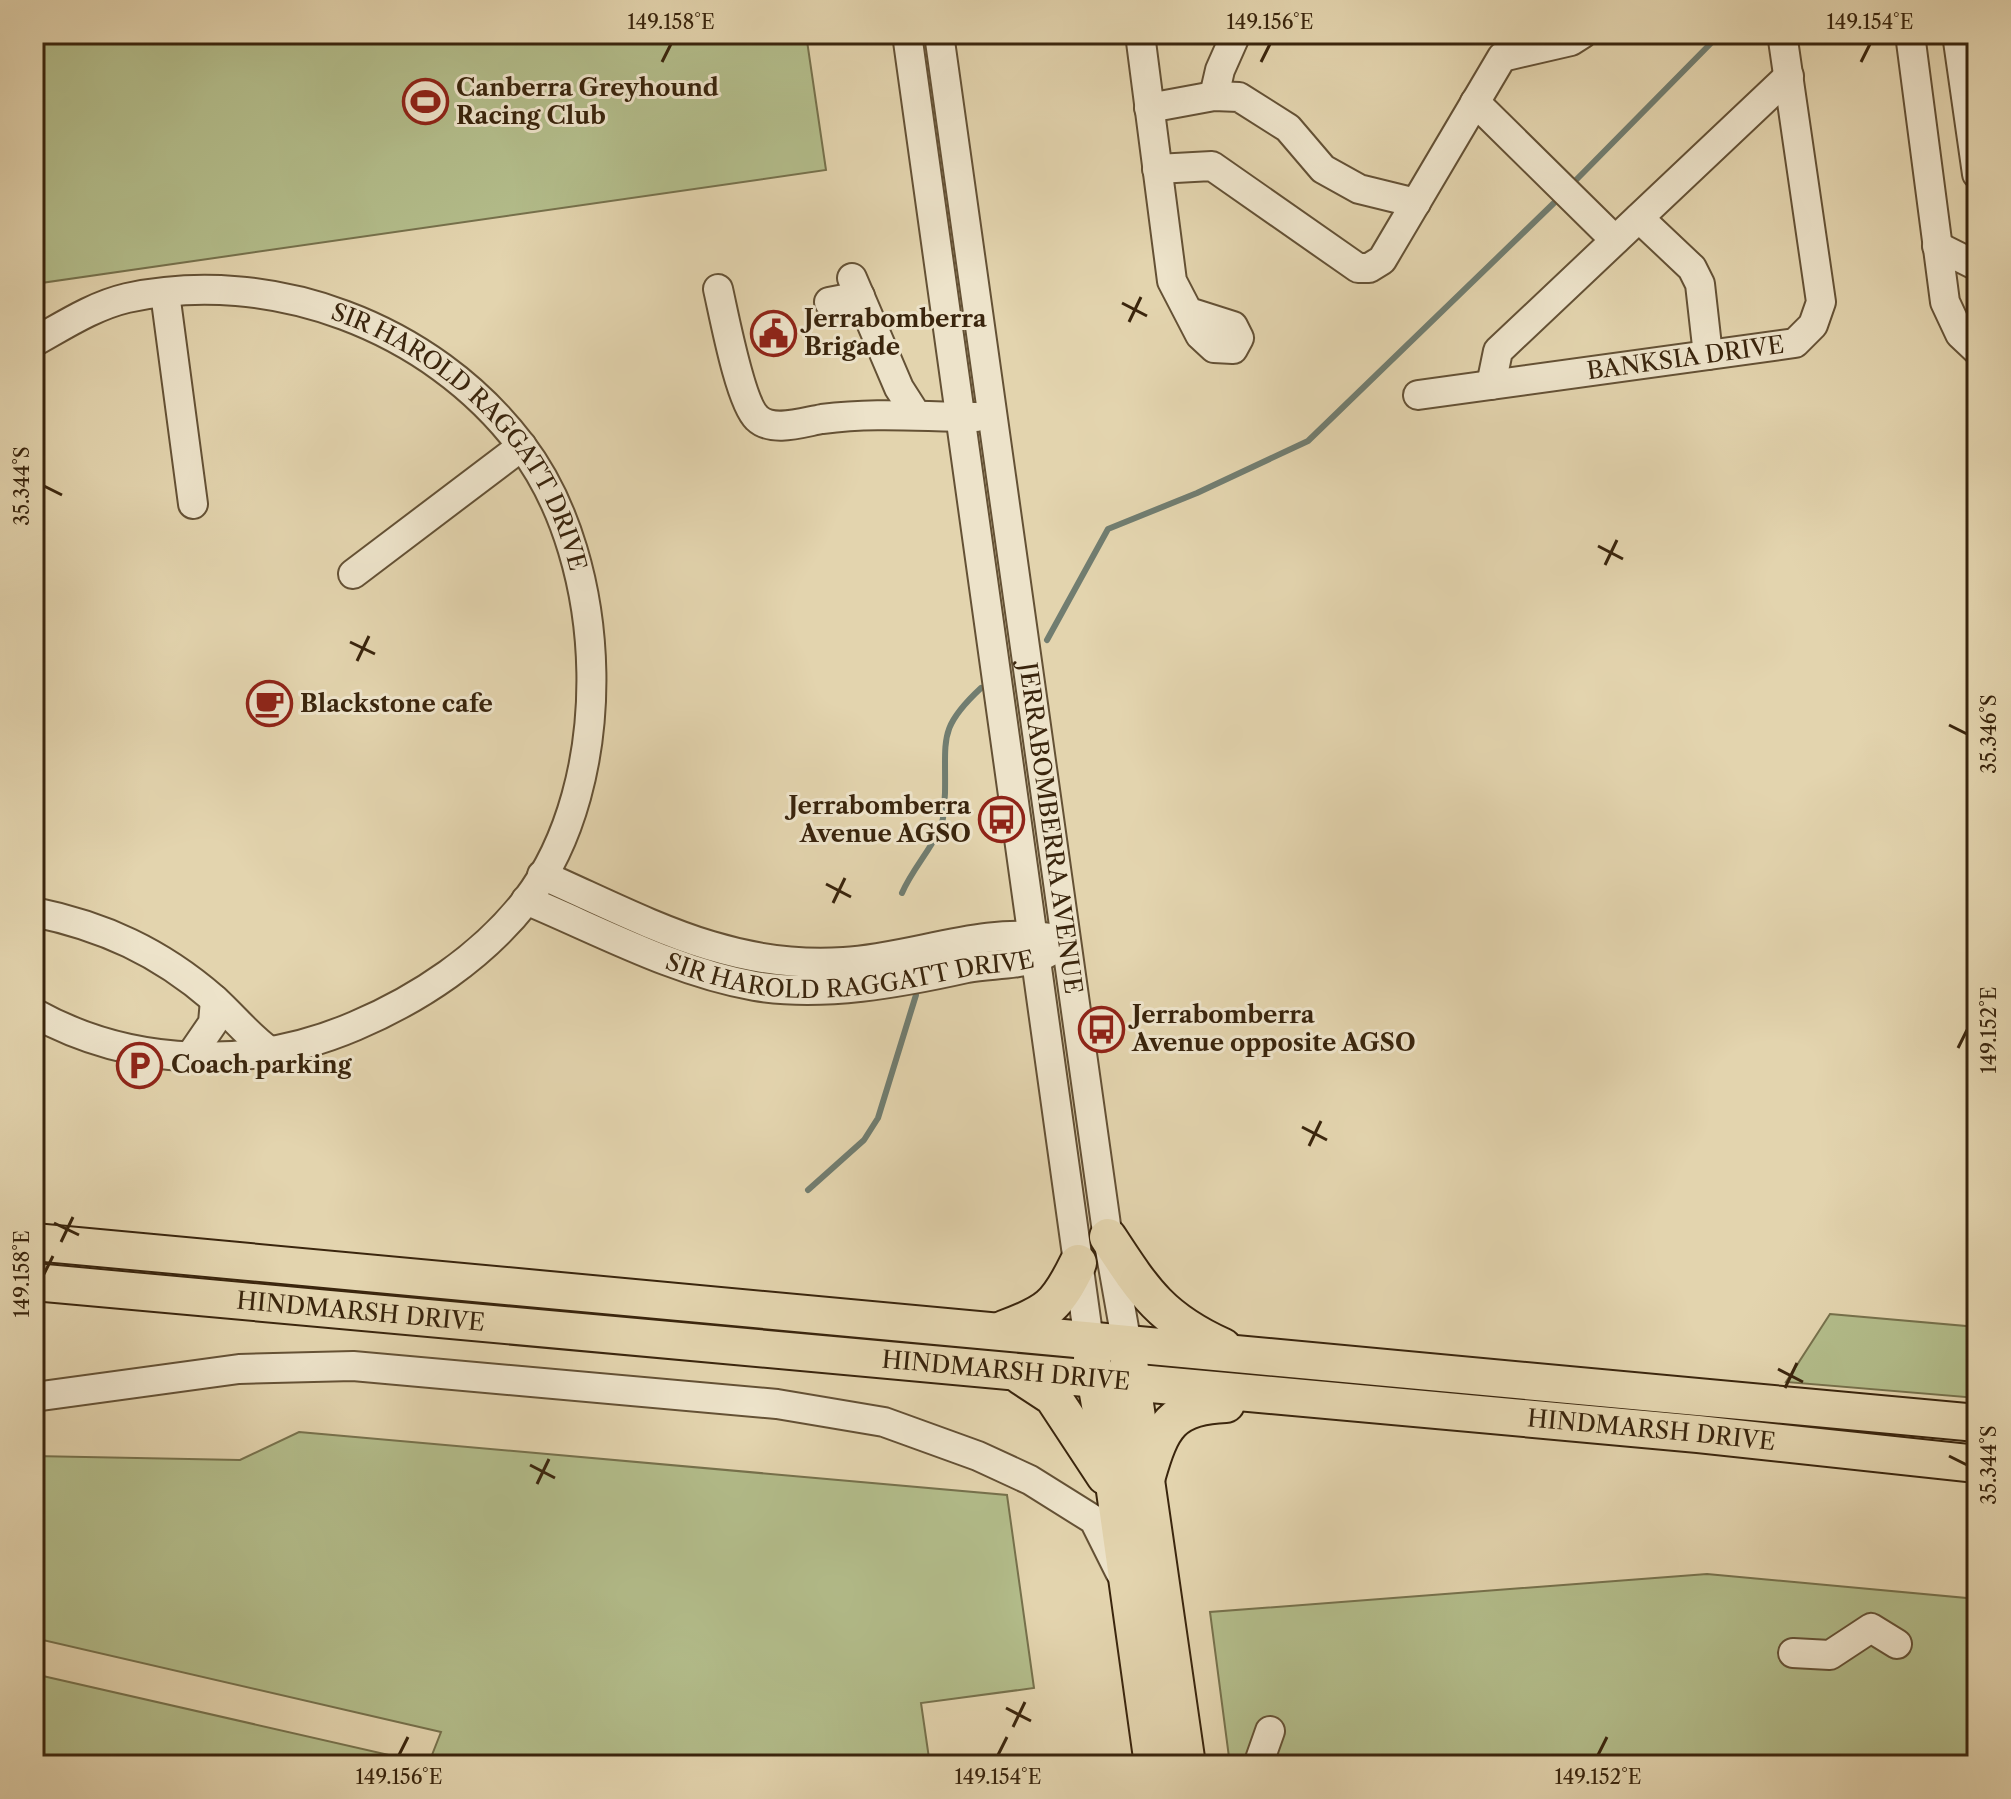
<svg xmlns="http://www.w3.org/2000/svg" width="2011" height="1799" viewBox="0 0 2011 1799" font-family="'Libre Caslon Text',serif">
<style>
.green{fill:#b3bd8b;stroke:#76714c;stroke-width:2}
.lines{fill:none;stroke-linecap:round;stroke-linejoin:round}
.stream{stroke:#717d70;stroke-width:6}
.minor-casing{stroke:#645135;stroke-width:32}
.major-casing{stroke:#3a250d;stroke-width:40}
.minor{stroke:#ede3ca;stroke-width:28}
.major{stroke:#e3d4ae;stroke-width:36}
.ticks{fill:none;stroke:#3a250d;stroke-width:3}
.labels{text-anchor:middle;stroke-width:6;stroke-linejoin:round;paint-order:stroke}
.poi-label{font-size:24px;font-weight:bold;fill:#3a250d;stroke:#ede3ca;text-anchor:start}
.street-label{font-size:24px;fill:#3a250d;stroke:#ede3ca}
.neatline{fill:none;stroke:#3a250d;stroke-width:3}
.ticks-label{font-size:20px;text-anchor:middle;fill:#3a250d}
</style>
<rect width="100%" height="100%" fill="#e3d4ae"/>
<filter id="stains"><feTurbulence type="fractalNoise" baseFrequency=".0025" numOctaves="4"/><feColorMatrix values="0 0 0 0 .2 0 0 0 0 .09 0 0 0 0 .02 0 0 0 .5 -.17"/></filter>
<radialGradient id="worn" r=".72"><stop offset=".6" stop-color="#630" stop-opacity="0"/><stop offset="1" stop-color="#630" stop-opacity=".3"/></radialGradient>
<path class="green" d="M34,34H806L826,170L34,284Z
M1830,1314L1977,1327V1398L1786,1382Z
M299,1432L1007,1495L1034,1688L921,1703L930,1765H439L430,1760L441,1732L34,1638V1456L240,1460Z
M1707,1574L1977,1599V1765H1230L1210,1612Z
M34,1674L411,1760V1765H34Z"/>
<g class="lines">
<path class="stream" d="M1576,180L1720,34
M1047,640L1108,529L1197,493L1308,441L1556,201
M902,893C912,870 929,852 940,829C945,818 944,805 945,793C946,738 938,728 981,688
M808,1190L864,1140L878,1118L916,995"/>
<defs>
<g id="minor">
<path d="M907,34L1089,1341"/>
<path id="s1" d="M939,34L1107,1232L1127,1345"/>
<path d="M1140,34L1172,281L1200,335L1214,348L1233,349L1239,338L1233,326L1189,312"/>
<path d="M1910,34L1945,302L1960,334L1977,350"/>
<path d="M1957,34L1977,174"/>
<path d="M1214,96L1220,70L1236,34"/>
<path d="M1475,102L1615,240"/>
<path d="M1149,108L1214,96L1239,97L1288,128L1323,169L1359,189L1416,203"/>
<path d="M1157,169L1212,166L1358,268H1369L1382,260L1502,57L1571,41L1582,34"/>
<path d="M1639,218L1692,268L1700,284L1708,355"/>
<path d="M1937,246L1977,266"/>
<path d="M852,278L899,388L915,413"/>
<path d="M718,289C724,315 740,402 757,418C772,433 804,422 822,419C879,412 921,417 976,417"/>
<path d="M165,293L193,504"/>
<path d="M829,302L860,296"/>
<path id="s2" d="M34,342C63,326 93,306 127,298C271,267 431,326 521,445C611,563 617,782 526,901C482,957 419,999 355,1026C252,1070 133,1068 34,1013"/>
<path d="M1491,385L1498,351L1789,76"/>
<path id="s3" d="M1418,395L1795,343L1813,325L1821,302L1783,40"/>
<path d="M353,574L522,446"/>
<path d="M542,875C644,920 729,970 844,962C912,958 983,927 1051,938"/>
<path id="s4" d="M526,900C600,931 675,972 755,986C823,997 900,983 967,968C994,963 1026,966 1049,952"/>
<path d="M34,912C103,926 160,952 214,999C234,1017 250,1038 272,1053"/>
<path d="M189,1058L213,1023L215,1000"/>
<path d="M34,1397L239,1369L353,1366L777,1404L884,1422L978,1456L1030,1480L1094,1520L1120,1572"/>
<path d="M1793,1653L1830,1655L1871,1628L1897,1644"/>
<path d="M1258,1765L1270,1731"/>
</g>
<g id="major">
<path d="M1108,1237C1144,1292 1161,1319 1223,1347"/>
<path d="M34,1242L1977,1423"/>
<path id="s5" d="M34,1282L1698,1434L1977,1464"/>
<path d="M1004,1329C1048,1313 1057,1306 1078,1263"/>
<path d="M1092,1359L1115,1491L1153,1765"/>
<path d="M1129,1362L1187,1765"/>
<path d="M1021,1376L1053,1397L1105,1476"/>
<path d="M1147,1476C1161,1427 1171,1406 1226,1404"/>
</g>
</defs>
<use href="#minor" class="minor-casing"/>
<use href="#major" class="major-casing"/>
<use href="#minor" class="minor"/>
<use href="#major" class="major"/>
</g>
<path class="ticks" d="M662,62L671,44M1261,62L1270,44M1861,62L1870,44M1122,303L1147,316M1129,322L1141,297M44,486L62,495M1598,546L1623,559M1605,565L1617,540M350,642L375,654M357,661L369,636M1949,725L1967,734M826,884L851,897M833,903L845,878M1958,1048L1967,1030M1302,1127L1327,1140M1309,1146L1321,1121M54,1223L79,1235M61,1242L73,1217M44,1274L53,1256M1778,1369L1803,1382M1785,1388L1797,1363M1949,1456L1967,1465M530,1465L555,1478M537,1484L549,1459M1006,1708L1031,1721M1013,1727L1025,1702M399,1755L408,1737M998,1755L1007,1737M1598,1755L1607,1737"/>
<defs>
<symbol id="stadium-ring" viewBox="-11 -11 22 22"><circle r="9.5" fill="#ede3ca" stroke="#8f2418" stroke-width="1.5"/><path d="M0-5a6.5 5 0 1 0 0 10a6.5 5 0 1 0 0-10ZM-3.5-1.8h7v3.6h-7Z" fill="#8f2418"/></symbol>
<symbol id="civic-ring" viewBox="-11 -11 22 22"><circle r="9.5" fill="#ede3ca" stroke="#8f2418" stroke-width="1.5"/><path d="M-.6-6.5H3V-4.5H.6V-3L4-1V1h2V6H-6V1h2V-1L-.6-3ZM-1.2 2.5V6h2.4V2.5Z" fill="#8f2418"/></symbol>
<symbol id="cafe-ring" viewBox="-11 -11 22 22"><circle r="9.5" fill="#ede3ca" stroke="#8f2418" stroke-width="1.5"/><path d="M-5.5-4.5H6V0H3Q3 3.5 0 3.5H-2.5Q-5.5 3.5-5.5 0ZM3-3.2v2h1.7v-2ZM-6 4.5H4V6H-6Z" fill="#8f2418"/></symbol>
<symbol id="bus-ring" viewBox="-11 -11 22 22"><circle r="9.5" fill="#ede3ca" stroke="#8f2418" stroke-width="1.5"/><path d="M-5-6H5V4H4V6H2V4H-2V6H-4V4H-5ZM-3.5-4V0h7V-4ZM-3.5 1.2v1.5H-2V1.2ZM2 1.2v1.5H3.5V1.2Z" fill="#8f2418"/></symbol>
<symbol id="parking-ring" viewBox="-11 -11 22 22"><circle r="9.5" fill="#ede3ca" stroke="#8f2418" stroke-width="1.5"/><path d="M-3.5-5.5H1a3.5 3.5 0 0 1 0 7H-1V5.5H-3.5ZM-1-3.4V-.6H.8a1.4 1.4 0 0 0 0-2.8Z" fill="#8f2418"/></symbol>
</defs>
<g fill-rule="evenodd">
<use href="#stadium-ring" x="400" y="76" width="51" height="51"/>
<use href="#civic-ring" x="748" y="308" width="51" height="51"/>
<use href="#cafe-ring" x="244" y="678" width="51" height="51"/>
<use href="#bus-ring" x="976" y="794" width="51" height="51"/>
<use href="#bus-ring" x="1076" y="1004" width="51" height="51"/>
<use href="#parking-ring" x="114" y="1040" width="51" height="51"/>
</g>
<g class="labels">
<g class="poi-label">
<text x="456" y="96">Canberra Greyhound<tspan x="456" dy="28">Racing Club</tspan></text>
<text x="804" y="327">Jerrabomberra<tspan x="804" dy="28">Brigade</tspan></text>
<text x="300" y="712">Blackstone cafe</text>
<text x="971" y="814" text-anchor="end">Jerrabomberra<tspan x="971" dy="28">Avenue AGSO</tspan></text>
<text x="1132" y="1023">Jerrabomberra<tspan x="1132" dy="28">Avenue opposite AGSO</tspan></text>
<text x="171" y="1073">Coach parking</text>
</g>
<g class="street-label">
<text dy="8" stroke="none"><textPath href="#s3" startOffset="270">BANKSIA DRIVE</textPath></text>
<text dy="8" stroke="none"><textPath href="#s2" startOffset="498">SIR HAROLD RAGGATT DRIVE</textPath></text>
<text dy="8" stroke="none"><textPath href="#s1" startOffset="802">JERRABOMBERRA AVENUE</textPath></text>
<text dy="8" stroke="none"><textPath href="#s4" startOffset="340">SIR HAROLD RAGGATT DRIVE</textPath></text>
<text dy="8" stroke="none"><textPath href="#s5" startOffset="328">HINDMARSH DRIVE</textPath></text>
<text dy="8" stroke="none"><textPath href="#s5" startOffset="976">HINDMARSH DRIVE</textPath></text>
<text dy="8" stroke="none"><textPath href="#s5" startOffset="1624">HINDMARSH DRIVE</textPath></text>
</g>
</g>
<rect width="2011" height="1799" fill="none" stroke="#e3d4ae" stroke-width="88"/>
<rect x="44" y="44" width="1923" height="1711" class="neatline"/>
<g class="ticks-label">
<text x="671" y="29">149.158°E</text>
<text x="1270" y="29">149.156°E</text>
<text x="1870" y="29">149.154°E</text>
<text transform="translate(22 486) rotate(-90)" y="7">35.344°S</text>
<text transform="translate(1989 734) rotate(-90)" y="7">35.346°S</text>
<text transform="translate(1989 1030) rotate(-90)" y="7">149.152°E</text>
<text transform="translate(22 1274) rotate(-90)" y="7">149.158°E</text>
<text transform="translate(1989 1465) rotate(-90)" y="7">35.344°S</text>
<text x="399" y="1784">149.156°E</text>
<text x="998" y="1784">149.154°E</text>
<text x="1598" y="1784">149.152°E</text>
</g>
<rect width="100%" height="100%" filter="url(#stains)"/>
<rect width="100%" height="100%" fill="url(#worn)"/>
</svg>
